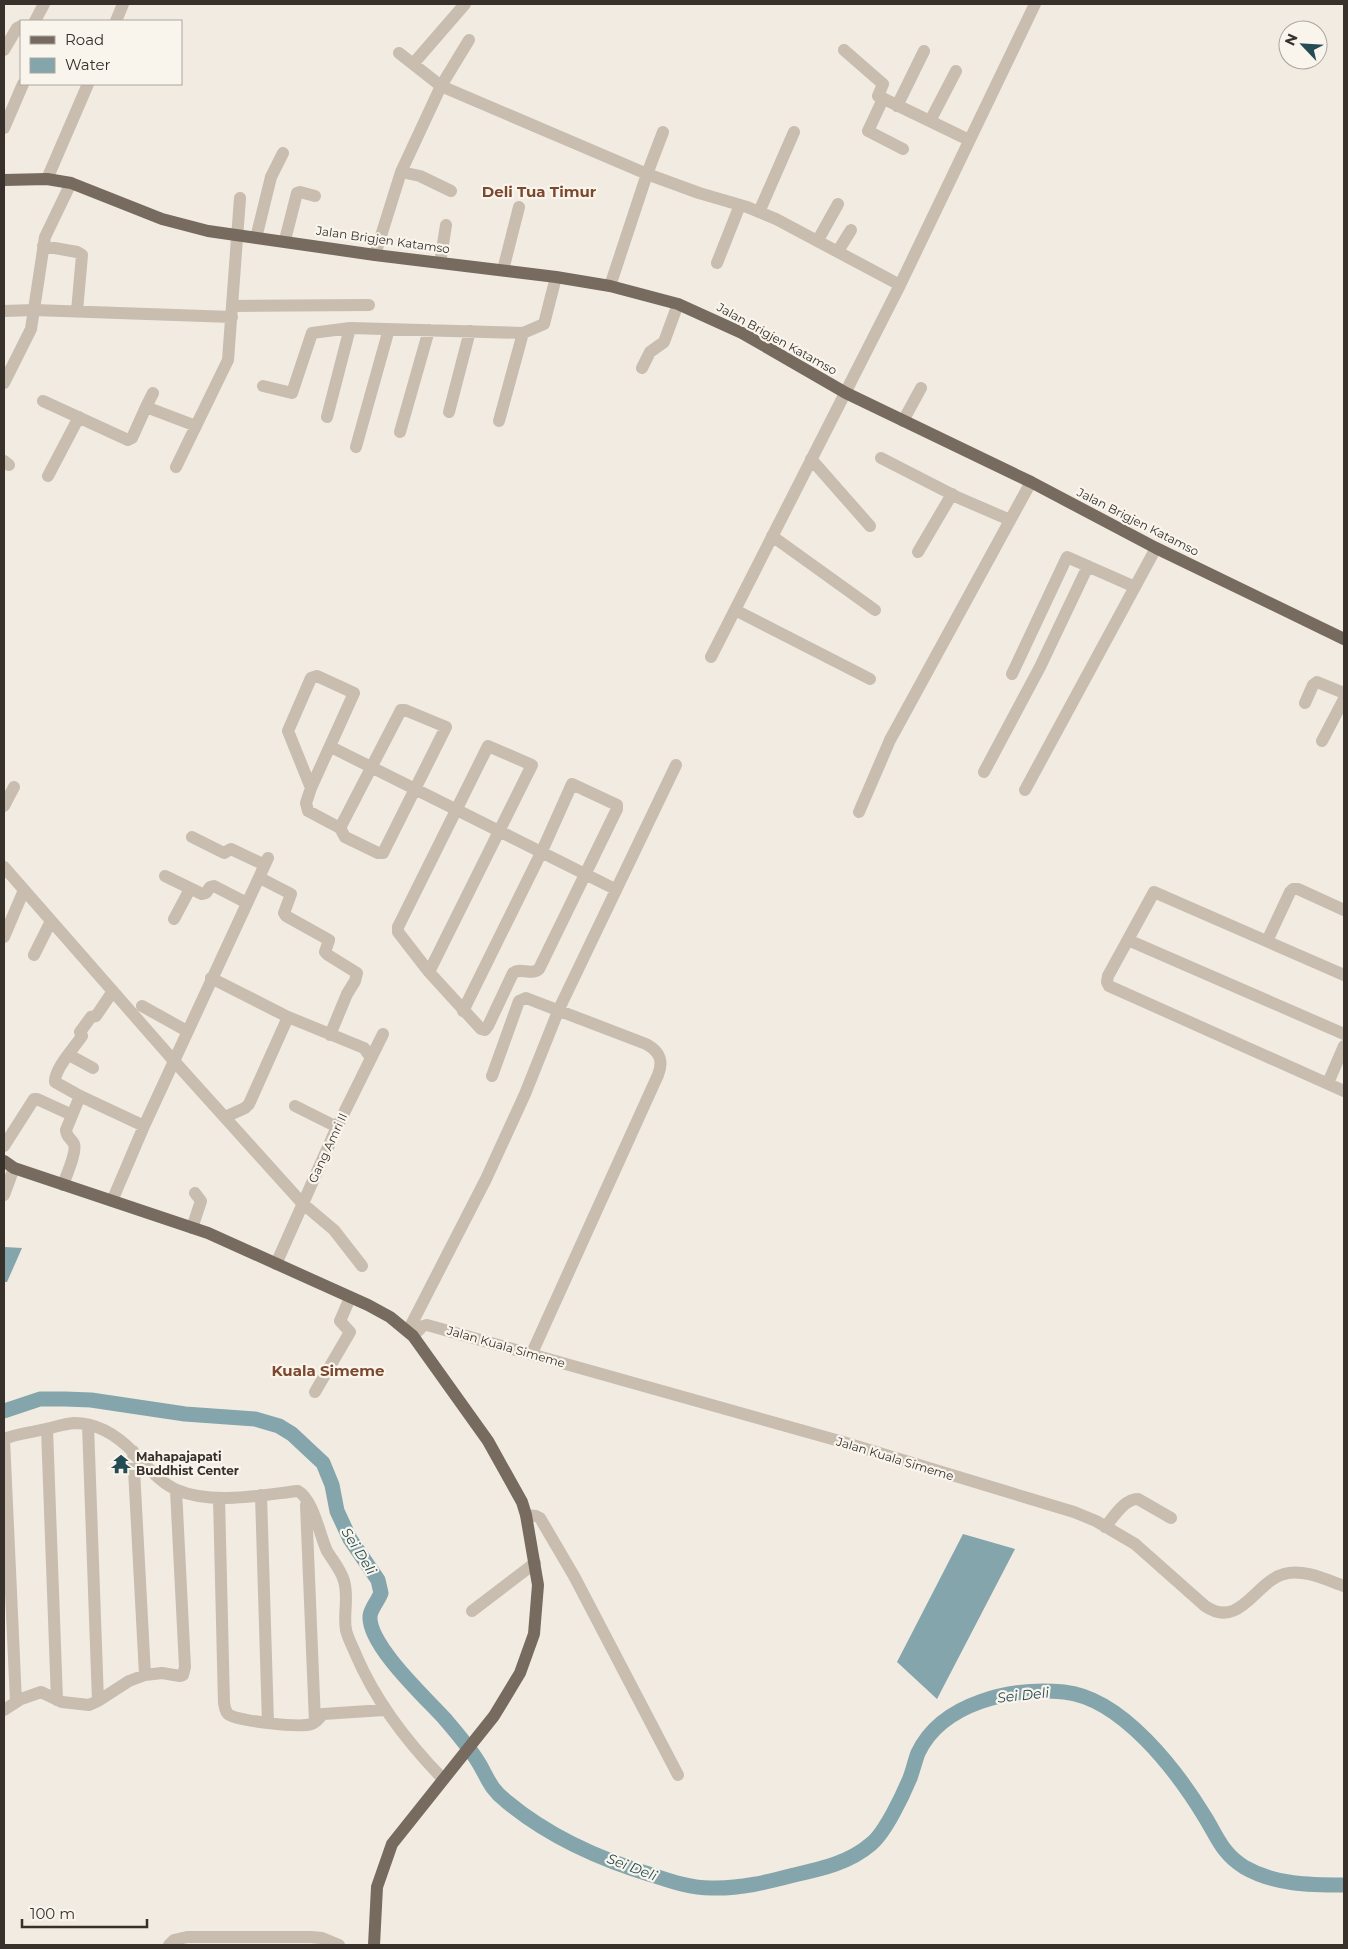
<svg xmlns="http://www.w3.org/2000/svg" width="1348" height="1949" viewBox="0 0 1348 1949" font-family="Montserrat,sans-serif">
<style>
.water{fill:#83a5ab}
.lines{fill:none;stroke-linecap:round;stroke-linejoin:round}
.river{stroke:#83a5ab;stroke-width:15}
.minor{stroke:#c8bdae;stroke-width:12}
.major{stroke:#776a5e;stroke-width:12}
.labels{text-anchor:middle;stroke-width:4.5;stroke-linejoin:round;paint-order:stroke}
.street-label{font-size:12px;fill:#37302b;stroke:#f9f5ed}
.poi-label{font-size:12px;font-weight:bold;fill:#37302b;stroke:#f9f5ed;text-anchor:start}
.water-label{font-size:14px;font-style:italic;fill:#254c54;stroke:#f9f5ed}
.quarter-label{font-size:15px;font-weight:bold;fill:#7d492e;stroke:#f9f5ed}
</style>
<rect width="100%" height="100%" fill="#f1ebe1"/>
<path class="water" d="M4,1247L22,1248L7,1282H4Z
M963,1534L1015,1549L937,1699L897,1662Z"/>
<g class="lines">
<path class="river" d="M4,1411L40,1399H65L91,1400L185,1414L255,1419L279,1426L292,1434L323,1463L332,1485L337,1511L350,1539L378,1580L381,1593C378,1601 371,1608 370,1616C368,1645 426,1698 445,1719C457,1733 471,1749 480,1765C489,1781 491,1789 506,1801C549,1837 601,1860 655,1876C673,1882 692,1888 711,1888C740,1889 767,1882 794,1875C821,1869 849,1863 871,1844C885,1833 903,1795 910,1778C913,1770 915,1761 918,1753C942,1702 1013,1687 1064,1692C1122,1698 1177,1771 1205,1817C1218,1838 1222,1853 1244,1867C1275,1885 1310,1885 1344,1885"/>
<path class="minor" d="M35,21L44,4
M116,21L123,4
M4,50L17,28L21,26
M844,50L883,84L878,96L969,140
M399,53L441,86L469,40
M413,64L465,4
M883,99L868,131L903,149
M897,106L924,51
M930,121L956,71
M4,128L23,84
M401,172L420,176L451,191
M47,179L88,84
M759,212L794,132
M256,238L271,177L283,153
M285,240L297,193L300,192L315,196
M818,240L838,204
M43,246L77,252L82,255L77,311
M838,251L851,230
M375,255L401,172L441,86L647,174L663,132
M440,263L446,225
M717,263L740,205
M503,270L519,207
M610,286L647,174L699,193L747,207L776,219L900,285
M232,306L369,305
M4,311L34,310L232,317
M642,368L650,352L664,342L678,304
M4,383L31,329L45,237L71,183
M263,386L292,393L312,333L350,328L523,333L544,324L556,277
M43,401L128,440L132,438L146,407L196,426
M146,407L153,393
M449,412L470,331
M327,417L350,328
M499,421L523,333
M903,421L921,388
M400,432L429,330
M356,447L389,329
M881,458L959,498L1010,520
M811,459L870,526
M4,461L9,465
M176,467L228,360L240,198
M48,476L79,417
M772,536L875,610
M918,552L952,494
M735,610L870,679
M711,657L900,285L1035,4
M1012,674L1067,557L1135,587
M1305,703L1313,685L1317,682L1344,693
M1322,741L1344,699
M331,747L615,889
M984,772L1040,667L1088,566
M311,788L288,731L311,678L317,676L354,693L311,788L306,803L308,811L340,828L401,710H405L446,727L383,853H378L345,837L340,828
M1025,790L1156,548
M4,806L14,787
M859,812L890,740L1031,482
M192,837L224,853L231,849L265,865
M4,867L174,1061L302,1203L334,1230L362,1266
M165,876L202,894L206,893L210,887L214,886L247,903
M260,878L291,894L284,913L286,916L329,940L325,952L328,955L357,973L355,981L347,994L330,1035
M174,919L190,889
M4,937L24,890
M1128,940L1344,1034
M1267,941L1290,892L1293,889H1298L1344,910
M34,955L51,921
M429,972L532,765L488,746L398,927V932L429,972L481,1029L485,1030L488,1026L513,973C521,967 531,976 539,969L617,809V805L572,784L542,851L463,1011
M1344,975L1154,892L1108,976L1107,982L1109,986L1344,1091
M211,978L288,1017L364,1048L371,1058
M113,991L96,1016L91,1017L80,1032L82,1036C74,1048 54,1069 55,1082L80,1096L144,1126
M142,1006L187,1031
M69,1055L93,1068
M492,1076L519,1001L526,998L646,1044C659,1051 664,1060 658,1075L532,1353
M1328,1083L1344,1046
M295,1106L337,1127
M225,1117L245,1108L249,1104L288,1017
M4,1146L34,1099H37L72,1115
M63,1185C66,1176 77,1152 74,1144C71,1138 66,1137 66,1130L80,1096
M4,1195L14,1168
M112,1201L144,1126L268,858
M192,1228L201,1201L195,1193
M276,1264L337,1127L383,1034
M408,1331L486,1179L525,1094L559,1009L676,765
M413,1336L423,1326L427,1325L843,1442L1074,1512L1096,1521L1135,1544L1205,1606C1240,1630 1255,1582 1284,1574C1303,1568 1327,1580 1344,1586
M315,1392L350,1332L340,1321L350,1298
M88,1425L98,1701
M47,1429L57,1700
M4,1439C16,1434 28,1433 41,1430C52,1428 63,1424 74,1423C98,1423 119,1437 134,1453C147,1466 160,1483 177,1490C212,1505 262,1495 298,1491C313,1499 320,1536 327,1551C333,1561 341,1570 344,1581C349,1597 343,1614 346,1630C348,1639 353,1647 356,1655C376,1702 407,1742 443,1779
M4,1439L16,1702
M133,1451L145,1675
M261,1495L268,1723
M219,1498L224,1703C225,1707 225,1711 228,1714C236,1721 300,1728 311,1724C316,1723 319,1718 323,1714L384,1710
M306,1505L315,1722
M526,1515L536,1516L540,1518L574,1576L678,1775
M1105,1527C1114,1517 1124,1499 1138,1499L1171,1518
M472,1611L535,1563
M4,1710L21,1699L41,1692L62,1702L89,1705L98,1701L129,1681L145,1675L162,1673L180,1676L183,1675L185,1667L176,1490
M169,1945L174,1940L187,1937H311L322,1938L339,1945"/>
<path class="major" d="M4,180L47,179L71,183L162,219L208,231L375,255L556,277L610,286L678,304L742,333L846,393L1031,482L1156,548L1344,639
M4,1161L14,1168L208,1233L368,1305L390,1317L413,1336L488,1441L522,1502L526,1515L538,1585L534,1634L520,1673L494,1716L392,1844L377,1887L374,1945"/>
</g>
<defs>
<symbol id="temple-bare" viewBox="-9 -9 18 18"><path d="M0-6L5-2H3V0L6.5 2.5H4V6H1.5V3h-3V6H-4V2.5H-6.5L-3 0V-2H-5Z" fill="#254c54" stroke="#f9f5ed" stroke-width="2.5" paint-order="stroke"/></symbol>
</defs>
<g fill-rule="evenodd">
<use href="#temple-bare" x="107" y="1450" width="28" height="28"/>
</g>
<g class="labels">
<g class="street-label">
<text transform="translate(383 240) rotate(8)" y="4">Jalan Brigjen Katamso</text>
<text transform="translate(777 339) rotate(29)" y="4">Jalan Brigjen Katamso</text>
<text transform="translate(1138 522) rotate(27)" y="4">Jalan Brigjen Katamso</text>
<text transform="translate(328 1148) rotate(-65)" y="4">Gang Amri II</text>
<text transform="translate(506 1347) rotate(16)" y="4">Jalan Kuala Simeme</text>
<text transform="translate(895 1459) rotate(17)" y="4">Jalan Kuala Simeme</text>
</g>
<g class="poi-label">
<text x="136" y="1461">Mahapajapati<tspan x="136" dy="14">Buddhist Center</tspan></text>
</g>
<g class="water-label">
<text transform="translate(359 1551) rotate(58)" y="5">Sei Deli</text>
<text transform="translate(1023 1695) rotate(-6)" y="5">Sei Deli</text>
<text transform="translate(632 1867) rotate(21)" y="5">Sei Deli</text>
</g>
<g class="quarter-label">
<text x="539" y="197">Deli Tua Timur</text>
<text x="328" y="1376">Kuala Simeme</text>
</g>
</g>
<rect width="1348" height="1949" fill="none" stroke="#37302b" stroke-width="10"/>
<rect x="20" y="20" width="162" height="65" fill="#f9f5ed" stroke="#aba69f"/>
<rect x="30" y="36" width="25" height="8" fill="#776a5e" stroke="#aba69f"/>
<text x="65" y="45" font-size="15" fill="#37302b">Road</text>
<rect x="30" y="58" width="25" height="15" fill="#83a5ab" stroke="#aba69f"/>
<text x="65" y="70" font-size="15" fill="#37302b">Water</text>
<g transform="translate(1303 45) rotate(295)"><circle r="24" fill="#f9f5ed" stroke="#aba69f"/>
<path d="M0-4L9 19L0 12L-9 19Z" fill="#254c54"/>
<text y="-8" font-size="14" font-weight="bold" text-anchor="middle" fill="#37302b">N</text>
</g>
<path d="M22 1919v8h125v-8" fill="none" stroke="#37302b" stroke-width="2.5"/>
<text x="30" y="1919" font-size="15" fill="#37302b" stroke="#f9f5ed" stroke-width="4" paint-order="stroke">100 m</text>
</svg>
